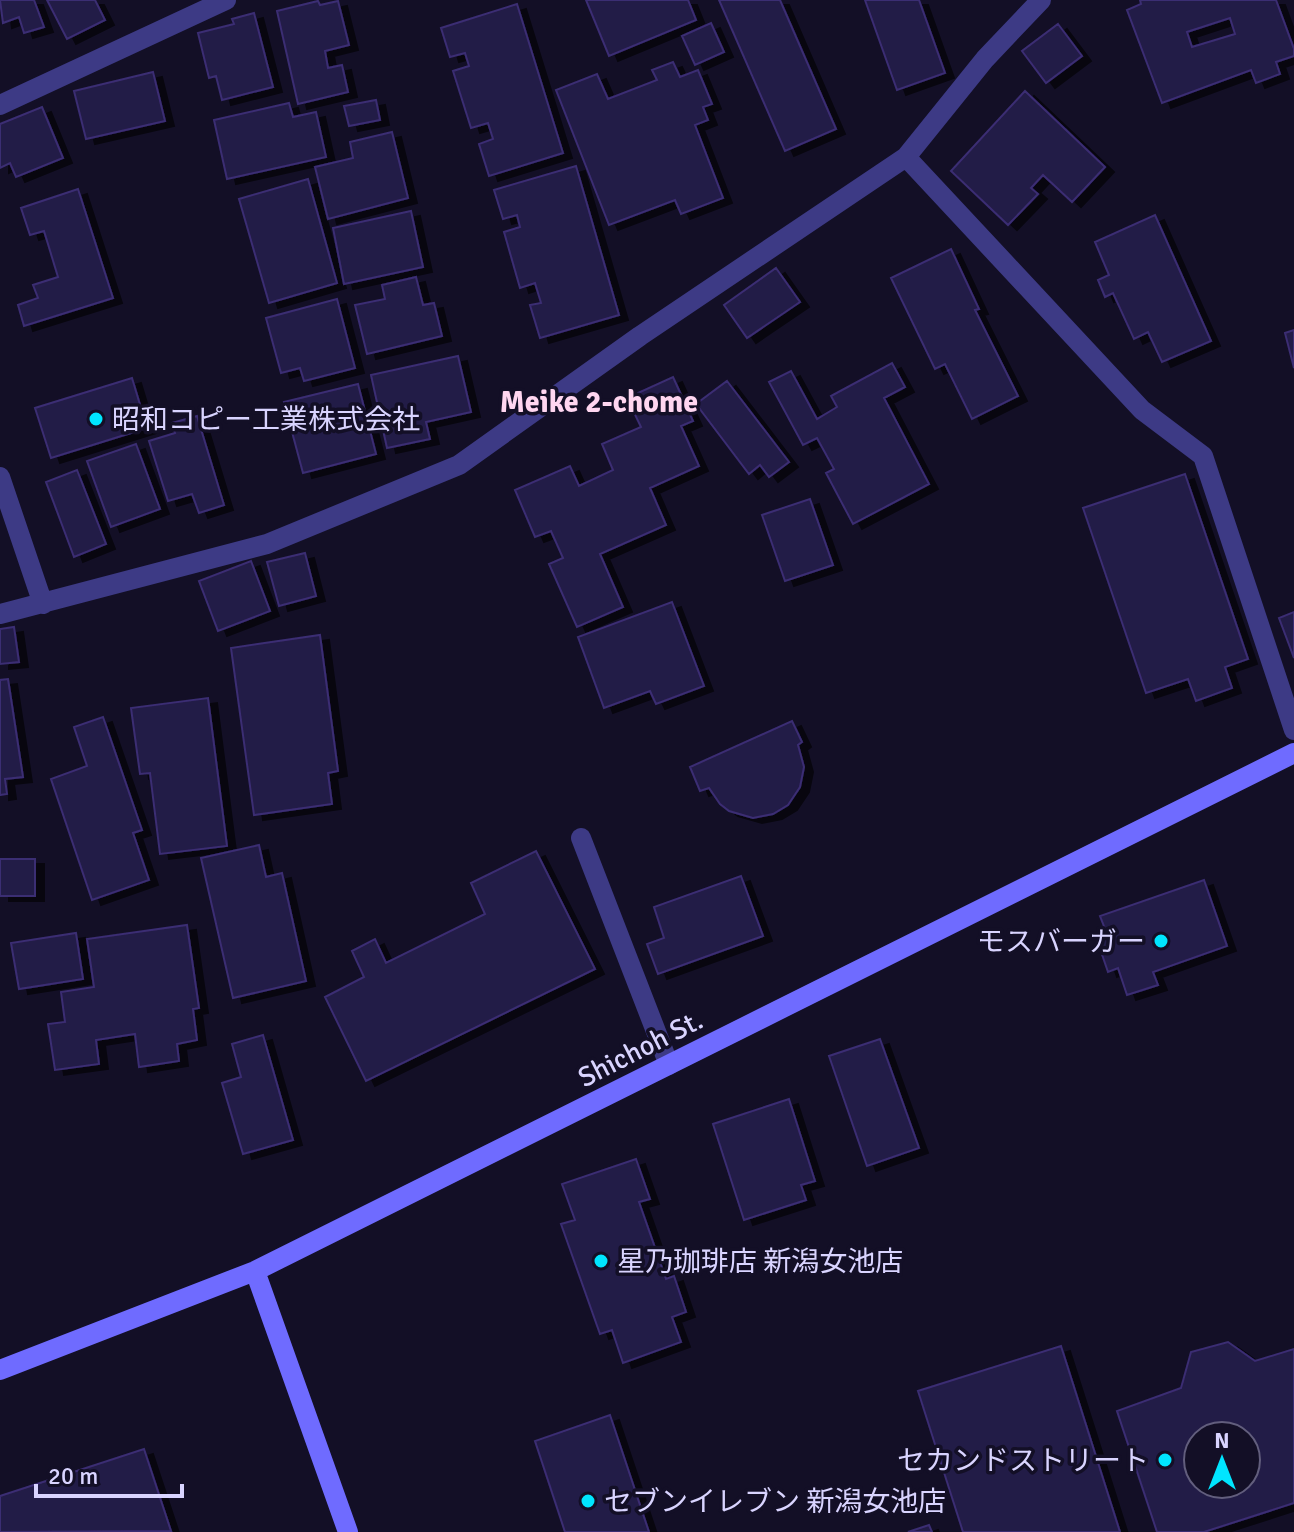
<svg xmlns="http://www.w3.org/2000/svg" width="1294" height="1532" viewBox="0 0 1294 1532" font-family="Signika,'Noto Sans JP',sans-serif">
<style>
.building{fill:#241b47;stroke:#3b2d73;stroke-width:2;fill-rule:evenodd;filter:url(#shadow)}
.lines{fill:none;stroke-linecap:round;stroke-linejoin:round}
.street{stroke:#3d3a85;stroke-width:20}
.secondary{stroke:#6f6bff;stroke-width:20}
.poi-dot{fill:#00e5ff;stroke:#130f26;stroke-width:3}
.labels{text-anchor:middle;stroke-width:7;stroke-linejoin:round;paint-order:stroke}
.poi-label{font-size:28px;fill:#d9d4ff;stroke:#130f26;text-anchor:start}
.street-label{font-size:28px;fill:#d9d4ff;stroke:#130f26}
.neighbourhood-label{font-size:30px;font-weight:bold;fill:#ffd6f0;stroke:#130f26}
</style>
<defs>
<filter id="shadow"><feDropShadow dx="9" dy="5" stdDeviation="0" flood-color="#0009"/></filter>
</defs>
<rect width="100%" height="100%" fill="#130f26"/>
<path class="building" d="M0,0H34L44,27L24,33L19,17L3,23Z
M47,0H95L105,20L67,39Z
M586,0H688L696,20L609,56Z
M719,0H780L836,129L785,151Z
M865,0H919L945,73L897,90Z
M1140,0H1276L1294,49V56L1276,62L1280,74L1256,83L1251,70L1162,103L1127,10L1141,4ZM1230,18L1235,34L1192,47L1187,32Z
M318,1L320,5L338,1L349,45L325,51L328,68L342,65L348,92L298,104L277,11Z
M517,4L563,153L489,176L479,144L493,139L488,123L471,128L453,71L469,66L465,53L450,57L441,28Z
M254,13L273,87L222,100L216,76L209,78L198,33L234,24L232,19Z
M711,23L724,52L695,65L682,36Z
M1058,24L1082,56L1046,83L1022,51Z
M673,62L680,77L698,70L712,104L703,107L708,120L695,125L723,198L681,214L675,200L609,225L556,90L597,74L608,99L657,80L652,70Z
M153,72L165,121L86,139L74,91Z
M1025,91L1105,167L1072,202L1043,175L1031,188L1038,194L1008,225L951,171Z
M376,100L380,120L349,126L344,106Z
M289,103L293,117L316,112L326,157L227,179L214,120Z
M42,107L63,158L16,177L10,163L0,168V124Z
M392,132L408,198L328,219L315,167L353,158L350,142Z
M576,166L619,315L540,338L530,305L541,303L535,283L520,288L504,232L520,227L517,215L503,219L494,190Z
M308,179L337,283L269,303L239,199Z
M78,189L113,298L24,326L18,305L38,298L33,285L58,277L44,231L30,235L21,208Z
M411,211L423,267L344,284L333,228Z
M1155,215L1211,341L1162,362L1148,332L1134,339L1113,293L1105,297L1098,280L1109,275L1095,242Z
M951,249L979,309L975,310L1018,396L972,419L945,364L935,369L891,278Z
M776,268L800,302L747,338L724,305Z
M416,277L423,305L434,303L442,336L367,354L355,305L385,299L382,285Z
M337,299L355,368L304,381L300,368L281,373L266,318Z
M1294,330V368L1285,333Z
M458,356L471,412L426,422L430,439L387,448L371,375Z
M892,363L905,387L884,398L929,484L853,524L826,473L834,469L817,438L803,445L769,382L791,371L817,419L837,407L831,396Z
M673,377L693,421L681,426L699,466L650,488L666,525L600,554L623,607L577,627L549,564L563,558L551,531L535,537L515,490L570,466L579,486L613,470L602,444L641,427L627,398Z
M132,378L147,428L51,458L35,408Z
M727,381L789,462L769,477L760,465L749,474L696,404Z
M358,384L376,454L303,473L284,402Z
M197,416L224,505L199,513L192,494L168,501L149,441L175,433L172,423Z
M136,444L160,509L111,527L87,461Z
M77,470L106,544L74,557L46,482Z
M1185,474L1248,659L1225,667L1232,688L1196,701L1188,679L1146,693L1083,508Z
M810,499L833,565L785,581L762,515Z
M305,553L316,596L279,606L267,562Z
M251,561L270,611L218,631L199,581Z
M672,602L704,686L656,704L650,691L604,708L578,637Z
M1294,612V658L1279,618Z
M14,627L19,662L0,664V629Z
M320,635L338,771L328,773L332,804L254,815L231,648Z
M8,679L23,777L5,779L7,794L0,795V680Z
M208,698L227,846L160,854L150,773L140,774L131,708Z
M103,717L142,830L133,833L149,880L92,900L51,779L87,766L74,727Z
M792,721L802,742L798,745L804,767L800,787L788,805L773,814L753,818L729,811L720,804L709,788L700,791L690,767Z
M259,845L266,877L282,873L306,981L233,998L201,858Z
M536,851L595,969L366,1081L325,997L364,977L352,951L375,939L386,963L485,914L471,883Z
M0,859H35V896H0Z
M741,876L763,936L658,974L647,944L664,938L654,907Z
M1204,880L1227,946L1153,972L1158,985L1127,995L1118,968L1108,972L1096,937L1107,934L1100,916Z
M187,925L199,1008L193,1009L197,1040L177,1044L179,1061L139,1067L135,1034L96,1040L99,1064L55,1070L48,1024L65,1022L61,992L94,987L87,939Z
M76,933L83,979L19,989L11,943Z
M263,1035L293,1140L243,1154L222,1083L241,1077L232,1044Z
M880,1039L919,1148L867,1166L829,1056Z
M789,1099L815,1181L801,1185L806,1200L744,1220L713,1124Z
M636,1159L650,1199L639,1202L666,1279L674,1276L686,1312L672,1317L681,1342L623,1363L612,1330L600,1334L561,1224L575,1220L562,1184Z
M1228,1342L1255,1361L1294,1349V1503L1204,1532H1157L1117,1411L1181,1388L1191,1352ZM1198,1436H1246V1484H1198Z
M1061,1346L1120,1532H963L918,1391Z
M610,1415L649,1532H565L535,1441Z
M144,1449L171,1531L0,1532V1496Z
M929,1525L932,1532H908Z"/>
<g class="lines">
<path class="street" d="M0,105L226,0
M906,157L1142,410L1203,456L1294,730
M0,477L43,604
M0,614L267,544L459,465L640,336L906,157L985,59L1041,0
M581,838L669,1065"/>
<path class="secondary" d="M255,1271L348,1532
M0,1370L255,1271L1294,753"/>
</g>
<g class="poi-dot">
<circle cx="96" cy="419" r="8"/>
<circle cx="1161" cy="941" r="8"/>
<circle cx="601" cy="1261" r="8"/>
<circle cx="1165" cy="1460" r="8"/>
<circle cx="588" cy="1501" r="8"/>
</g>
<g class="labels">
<g class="poi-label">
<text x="112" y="429">昭和コピー工業株式会社</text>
<text x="1145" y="951" text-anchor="end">モスバーガー</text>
<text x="617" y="1271">星乃珈琲店 新潟女池店</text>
<text x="1149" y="1470" text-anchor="end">セカンドストリート</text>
<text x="604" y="1511">セブンイレブン 新潟女池店</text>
</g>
<g class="street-label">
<text transform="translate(640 1048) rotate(-27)" y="10">Shichoh St.</text>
</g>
<g class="neighbourhood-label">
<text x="599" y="412">Meike 2-chome</text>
</g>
</g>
<g transform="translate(1222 1460)"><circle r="38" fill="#130f26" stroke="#625e7d" stroke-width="2"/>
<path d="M0-6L14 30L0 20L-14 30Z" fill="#00e5ff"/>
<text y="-12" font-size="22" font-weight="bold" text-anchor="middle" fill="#d9d4ff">N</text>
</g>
<path d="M36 1484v12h146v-12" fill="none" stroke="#d9d4ff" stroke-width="4"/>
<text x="48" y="1484" font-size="24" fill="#d9d4ff" stroke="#130f26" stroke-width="6" paint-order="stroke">20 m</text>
</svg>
